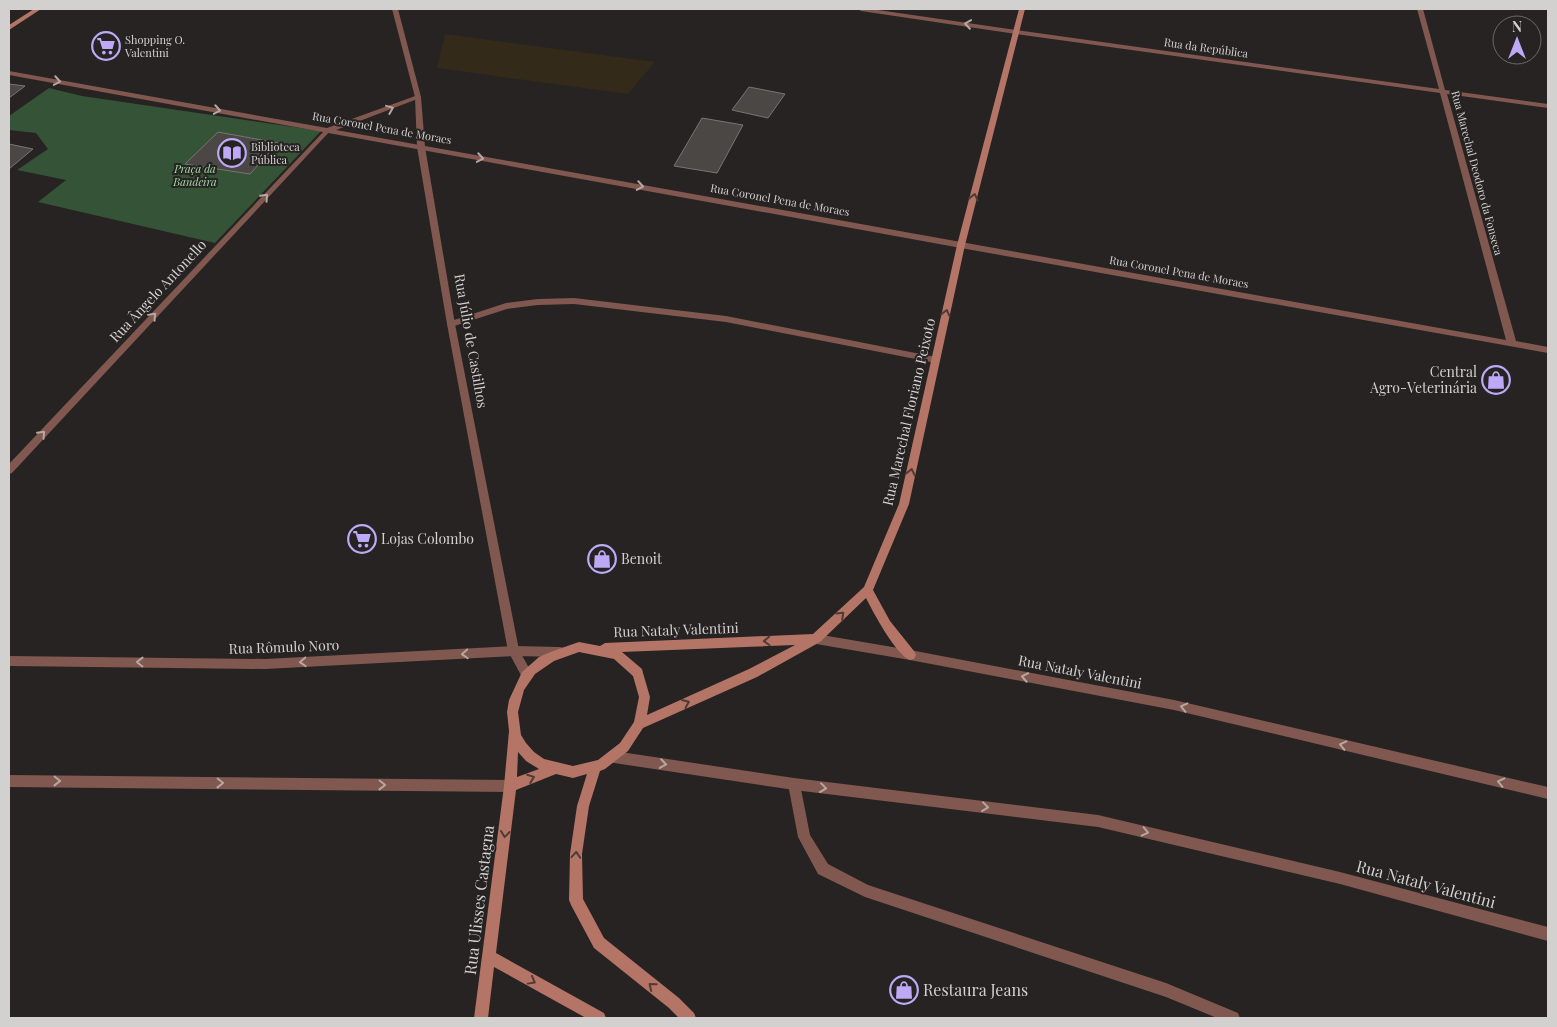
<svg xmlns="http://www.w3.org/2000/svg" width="1557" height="1027" viewBox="0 0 1557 1027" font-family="'Playfair Display',serif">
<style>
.industrial{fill:#332a1a}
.green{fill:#355337}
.building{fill:#4a4745;stroke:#797573}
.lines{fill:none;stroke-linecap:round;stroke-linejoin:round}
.service{fill:#80584f;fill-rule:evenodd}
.minor{fill:#80584f;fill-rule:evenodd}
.tertiary{fill:#80584f;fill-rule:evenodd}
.secondary{fill:#b47466;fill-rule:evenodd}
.oneway{stroke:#b6a7a3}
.oneway2{stroke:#513b36}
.labels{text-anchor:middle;stroke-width:4;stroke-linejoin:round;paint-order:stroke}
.far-poi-label{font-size:11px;fill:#d3d1d0;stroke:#262322;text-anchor:start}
.far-street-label{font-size:11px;fill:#d3d1d0;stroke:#262322}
.far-park-label{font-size:11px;font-style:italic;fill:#a2dba6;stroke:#262322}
.street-label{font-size:14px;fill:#d3d1d0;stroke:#262322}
.poi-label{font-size:14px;fill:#d3d1d0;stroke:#262322;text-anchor:start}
.near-street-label{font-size:16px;fill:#d3d1d0;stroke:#262322}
.near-poi-label{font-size:16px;fill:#d3d1d0;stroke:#262322;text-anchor:start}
</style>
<rect width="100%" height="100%" fill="#262322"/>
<path class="industrial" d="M445,34L655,62L628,94L437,68Z"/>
<path class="green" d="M49,88L82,96L321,131L215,243L38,202L66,180L17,170L48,149L36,133L9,130V116Z"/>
<path class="building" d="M9,84L25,86L9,98Z
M749,87L785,94L768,118L732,110Z
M702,118L743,125L717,173L674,166Z
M218,132L278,143L250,174L185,164Z
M9,144L33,149L9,169Z"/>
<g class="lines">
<path class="service" d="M574,298L726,316L936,357L940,360L936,363L726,322L574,304L538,305L507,309L451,327L447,324L448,322L506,303L538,299Z
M794,778L798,780L800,784L810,835L828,864L868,885L1166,983L1238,1013L1240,1018H1217L1166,997L865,897L818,874L798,837L788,784L790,780Z"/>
<path class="minor" d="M392,9H398L421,97L425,147L455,324L519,650L533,675L531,679L527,680L523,679L508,651L447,324L417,147L415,97Z
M1417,9H1423L1445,90L1548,104V108L1447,94L1516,341L1548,347V353L961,248L957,245L961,242L1506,340L1440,93L1016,34L1013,32L1016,30L1439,89Z
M326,129L331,130L12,473L9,474V464Z"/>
<path class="tertiary" d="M858,9H871L1016,30L1019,32L1016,34L861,11Z
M9,71L327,128L418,95L421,97L420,98L336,130L961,242L965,245L961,248L9,75Z
M816,634L910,650L1174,700L1548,787V799L1174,710L910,660L816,644L812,642L811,639L812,636Z
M514,646L560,647L564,648L566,652L564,656L560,657L514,656L265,669L9,666V656L265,659Z
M614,751L794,778L1098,815L1340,872L1548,927V941L1340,884L1098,827L794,790L614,763L610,761L608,757L610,753Z
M9,775L510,780L514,782L516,786L514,790L510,792L9,787Z"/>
<path class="secondary" d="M34,9H41L9,30V25Z
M1019,9H1025L965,245L909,504L873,590L890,621L914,651L916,655L914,659L910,660C896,655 873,612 866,598L820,642L757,677L643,728L628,751L605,769L600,771L589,806L582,854L583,899L604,938L679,998L694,1013L696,1018H679L669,1008L594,948L571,905L569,900L570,854L577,806L587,774L573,778L556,774L516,790L496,953L604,1013L606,1018H586L494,967L488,1018H474L504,786L509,731L507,712L509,700L522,672L539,657L553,651L579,642L600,646L605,643L813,634L864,587L899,504L957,245ZM795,645L749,669L647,715L650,697L643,673L642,669L622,652ZM579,652L614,659L633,676L639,697L634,722L620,743L598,760L573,766L544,759L534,752L526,743L521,735L518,712L524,690L535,674L554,661ZM518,752L526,761L539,769L517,777Z"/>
</g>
<defs><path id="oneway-chevron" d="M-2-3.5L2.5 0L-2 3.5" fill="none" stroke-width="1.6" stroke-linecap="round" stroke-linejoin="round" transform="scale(1.25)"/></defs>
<g class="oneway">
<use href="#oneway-chevron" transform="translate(968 24) rotate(-172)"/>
<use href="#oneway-chevron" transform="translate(57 81) rotate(10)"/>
<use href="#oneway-chevron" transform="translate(390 109) rotate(-22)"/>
<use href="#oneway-chevron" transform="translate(217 110) rotate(10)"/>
<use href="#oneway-chevron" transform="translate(480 158) rotate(10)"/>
<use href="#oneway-chevron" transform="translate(640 186) rotate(10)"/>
<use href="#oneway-chevron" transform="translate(265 197) rotate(-47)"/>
<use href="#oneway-chevron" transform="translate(153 316) rotate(-47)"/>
<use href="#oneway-chevron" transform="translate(42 434) rotate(-47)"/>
<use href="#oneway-chevron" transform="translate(465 654) rotate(177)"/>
<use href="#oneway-chevron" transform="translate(140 662) rotate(-179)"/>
<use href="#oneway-chevron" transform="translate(303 662) rotate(177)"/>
<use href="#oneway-chevron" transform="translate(1025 677) rotate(-169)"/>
<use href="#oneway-chevron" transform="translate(1184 707) rotate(-167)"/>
<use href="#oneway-chevron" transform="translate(1343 745) rotate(-167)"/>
<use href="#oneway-chevron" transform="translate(663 764) rotate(9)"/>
<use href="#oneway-chevron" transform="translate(57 781) rotate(1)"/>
<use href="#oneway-chevron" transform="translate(1501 782) rotate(-167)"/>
<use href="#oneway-chevron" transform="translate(220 783) rotate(1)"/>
<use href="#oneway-chevron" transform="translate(382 785) rotate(1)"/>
<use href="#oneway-chevron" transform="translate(823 788) rotate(7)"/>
<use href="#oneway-chevron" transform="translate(985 807) rotate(7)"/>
<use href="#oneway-chevron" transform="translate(1145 832) rotate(13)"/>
</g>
<g class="oneway2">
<use href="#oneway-chevron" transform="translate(974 197) rotate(-76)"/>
<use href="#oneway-chevron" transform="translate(946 313) rotate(-77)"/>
<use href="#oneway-chevron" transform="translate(911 472) rotate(-77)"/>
<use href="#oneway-chevron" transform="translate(841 615) rotate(-43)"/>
<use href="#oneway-chevron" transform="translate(767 641) rotate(178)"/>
<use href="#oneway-chevron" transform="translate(686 703) rotate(-24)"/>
<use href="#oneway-chevron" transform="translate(531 778) rotate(-21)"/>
<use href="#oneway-chevron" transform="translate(505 834) rotate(97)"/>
<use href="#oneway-chevron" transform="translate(576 855) rotate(-86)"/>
<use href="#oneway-chevron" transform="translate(532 981) rotate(29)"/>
<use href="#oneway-chevron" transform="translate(652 986) rotate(-141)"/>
</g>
<defs>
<symbol id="supermarket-ring" viewBox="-11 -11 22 22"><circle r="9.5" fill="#262322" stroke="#bda9f5" stroke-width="1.5"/><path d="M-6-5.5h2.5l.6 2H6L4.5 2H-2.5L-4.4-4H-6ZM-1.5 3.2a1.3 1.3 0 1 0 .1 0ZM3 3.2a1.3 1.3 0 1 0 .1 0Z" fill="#bda9f5"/></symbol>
<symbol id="library-ring" viewBox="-11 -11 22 22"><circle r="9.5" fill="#262322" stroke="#bda9f5" stroke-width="1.5"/><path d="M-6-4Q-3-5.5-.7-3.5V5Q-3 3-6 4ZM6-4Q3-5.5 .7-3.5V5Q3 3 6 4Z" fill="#bda9f5"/></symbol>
<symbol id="shop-ring" viewBox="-11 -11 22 22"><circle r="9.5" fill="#262322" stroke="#bda9f5" stroke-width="1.5"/><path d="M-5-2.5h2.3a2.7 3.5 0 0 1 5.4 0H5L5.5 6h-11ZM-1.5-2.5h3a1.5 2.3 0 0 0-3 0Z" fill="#bda9f5"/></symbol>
</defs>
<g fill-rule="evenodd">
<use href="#supermarket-ring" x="90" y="30" width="32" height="32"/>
<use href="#library-ring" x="216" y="137" width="32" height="32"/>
<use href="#shop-ring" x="1480" y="364" width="32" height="32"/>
<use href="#supermarket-ring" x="346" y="523" width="32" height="32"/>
<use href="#shop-ring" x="586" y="543" width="32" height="32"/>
<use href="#shop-ring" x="888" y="974" width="32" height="32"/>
</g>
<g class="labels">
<g class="far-poi-label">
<text x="125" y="44">Shopping O.<tspan x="125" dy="13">Valentini</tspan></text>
<text x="251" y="151">Biblioteca<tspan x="251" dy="13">Pública</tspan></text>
</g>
<g class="far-street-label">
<text transform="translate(1206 48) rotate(8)" y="4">Rua da República</text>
<text transform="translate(382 128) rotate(10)" y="4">Rua Coronel Pena de Moraes</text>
<text transform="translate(1477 173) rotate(75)" y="4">Rua Marechal Deodoro da Fonseca</text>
<text transform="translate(780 200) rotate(10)" y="4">Rua Coronel Pena de Moraes</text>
<text transform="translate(1179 272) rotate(10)" y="4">Rua Coronel Pena de Moraes</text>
</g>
<g class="far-park-label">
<text x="195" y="173">Praça da<tspan x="195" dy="13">Bandeira</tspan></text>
</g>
<g class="street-label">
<text transform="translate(158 291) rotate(-47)" y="5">Rua Ângelo Antonello</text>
<text transform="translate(471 341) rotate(80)" y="5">Rua Júlio de Castilhos</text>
<text transform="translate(909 412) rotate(-77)" y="5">Rua Marechal Floriano Peixoto</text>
<text transform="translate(676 630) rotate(-2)" y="5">Rua Nataly Valentini</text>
<text transform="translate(284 647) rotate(-2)" y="5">Rua Rômulo Noro</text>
<text transform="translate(1080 672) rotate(11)" y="5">Rua Nataly Valentini</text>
</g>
<g class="poi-label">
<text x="1477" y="377" text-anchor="end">Central<tspan x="1477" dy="16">Agro-Veterinária</tspan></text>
<text x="381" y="544">Lojas Colombo</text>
<text x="621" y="564">Benoit</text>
</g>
<g class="near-street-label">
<text transform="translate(1426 884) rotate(15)" y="6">Rua Nataly Valentini</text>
<text transform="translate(479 900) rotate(-83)" y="6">Rua Ulisses Castagna</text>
</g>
<g class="near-poi-label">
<text x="923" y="996">Restaura Jeans</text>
</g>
</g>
<rect width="1557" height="1027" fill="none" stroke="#d3d1d0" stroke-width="20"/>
<g transform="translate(1517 40)"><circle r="24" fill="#262322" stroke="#6b6968"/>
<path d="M0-4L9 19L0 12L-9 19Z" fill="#bda9f5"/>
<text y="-8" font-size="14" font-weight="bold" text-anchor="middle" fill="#d3d1d0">N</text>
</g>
</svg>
